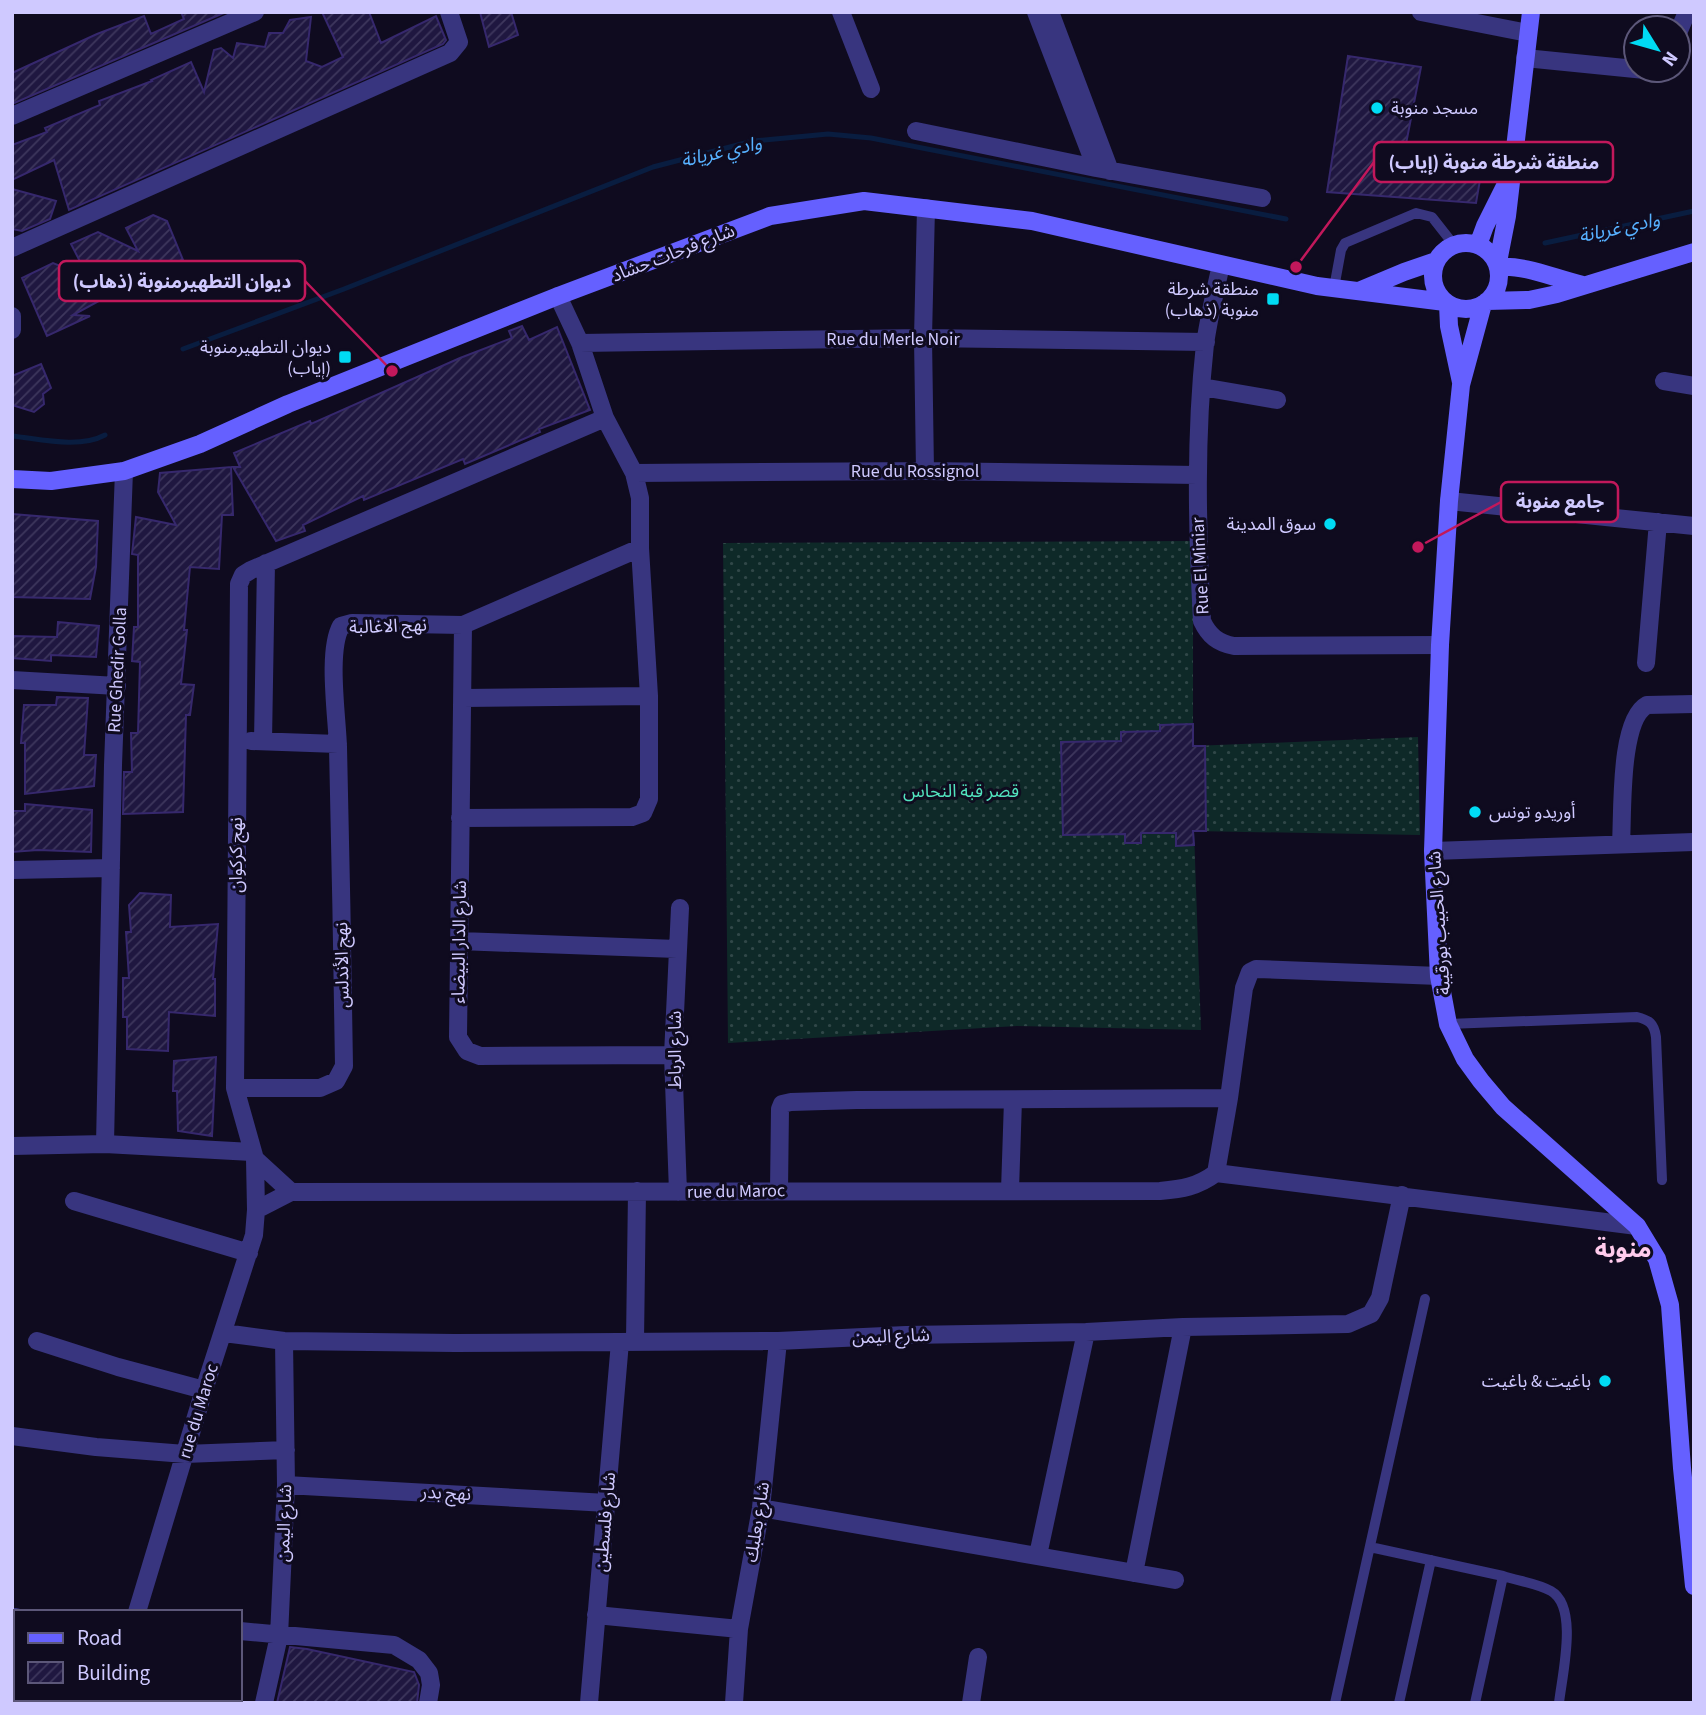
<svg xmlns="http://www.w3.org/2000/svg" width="1706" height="1715" viewBox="0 0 1706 1715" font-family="'Source Sans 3','Noto Sans Arabic',sans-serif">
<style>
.garden{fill:url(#garden-dots)}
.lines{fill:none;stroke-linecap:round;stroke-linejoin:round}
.stream{stroke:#091d40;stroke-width:5}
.building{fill:url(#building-hatch);stroke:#36286d;stroke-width:2}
.lane{stroke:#38357f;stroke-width:10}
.street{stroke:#38357f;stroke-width:18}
.secondary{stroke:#6560ff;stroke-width:18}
.poi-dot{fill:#00dbf4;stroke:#0f0b1f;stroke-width:2.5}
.labels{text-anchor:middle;stroke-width:6;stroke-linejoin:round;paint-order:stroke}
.poi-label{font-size:18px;fill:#cfc9ff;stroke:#0f0b1f;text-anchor:end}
.street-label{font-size:18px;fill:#cfc9ff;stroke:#0f0b1f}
.park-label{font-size:18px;fill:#52e2be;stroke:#0f0b1f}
.water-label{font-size:19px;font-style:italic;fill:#57b1ff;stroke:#0f0b1f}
.district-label{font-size:24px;font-weight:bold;fill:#ffcbec;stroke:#0f0b1f}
.leader{fill:none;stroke:#c2185b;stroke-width:2.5}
.callout-dot{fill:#c2185b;stroke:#0f0b1f;stroke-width:2.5}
.callout{fill:#0f0b1f;stroke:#c2185b;stroke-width:2.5}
.callout-label{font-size:19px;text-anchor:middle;font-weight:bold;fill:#cfc9ff}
</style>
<defs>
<pattern id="garden-dots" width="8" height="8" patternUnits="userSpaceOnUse" patternTransform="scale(1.75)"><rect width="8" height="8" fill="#0e2928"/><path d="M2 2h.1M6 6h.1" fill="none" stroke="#304748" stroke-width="1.8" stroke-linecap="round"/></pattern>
<pattern id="building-hatch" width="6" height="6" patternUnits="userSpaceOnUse" patternTransform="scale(1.75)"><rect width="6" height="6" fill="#1f1740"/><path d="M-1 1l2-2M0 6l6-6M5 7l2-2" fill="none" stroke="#3e375d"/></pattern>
</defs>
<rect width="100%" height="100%" fill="#0f0b1f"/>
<path class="garden" d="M1193,541V746L1418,737L1420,835L1194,831L1201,1030L1017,1026L728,1043L723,543Z"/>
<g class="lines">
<path class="stream" d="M1545,243L1694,211
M183,349L344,289L653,167L753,141L828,134L871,138L1286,219
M12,436C40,439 79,449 105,435"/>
</g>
<path class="building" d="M181,12H226L12,104V73L97,34L144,16L151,34L184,19Z
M322,12H369L381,43L436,16L446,40L443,44L69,210L54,160L12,180V145L47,132L45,128L100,105L99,101L152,81L151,80L191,62L204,92L214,50L221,48L233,58L237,43L265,47L269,33H283L290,20L311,17L306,61L322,67L343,57Z
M480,12H511L518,35L489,47Z
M1348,56L1421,67L1405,149L1484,157L1476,203L1327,192Z
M12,189L56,201L50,219L22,231L12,229Z
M153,215L167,221L190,277L160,291L150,273L73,315L90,316L47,336L22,278L53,263L88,277L71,244L98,232L138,251L126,228Z
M522,326L529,340L557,327L590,410L539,429L540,432L465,464L463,459L364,500L363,496L303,525L305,531L276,541L233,467H240L234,453L310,421L311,424L460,358L512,338L509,331Z
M41,364L51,388L43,394L44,404L34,412L12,405V376Z
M231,467L233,515H222L219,569L190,567L184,630H187L181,684L194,685L190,715H186L183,812L123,814L124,772H132L131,733H138L140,662L132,661L134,627H138V555L132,554L136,517L176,525L158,492L160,473Z
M12,514L98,521L96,567L90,599L12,597Z
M58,622L99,626L96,657L51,655V661L12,658V636L57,637Z
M57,697L88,698L84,755H96L94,786L25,794V743H21L24,705H56Z
M1193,724V746H1205L1206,831H1193L1194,845L1176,846V833H1141V843H1125V834L1063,835L1061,742L1121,741V732L1160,731V725Z
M25,804L92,810L91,852L38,850L12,852V811H25Z
M140,893L171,895L170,927L218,924L213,979H215V1016L169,1012L168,1051L127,1049V1017H123V978H129L126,932H131L129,905Z
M216,1057L212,1136L178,1131L177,1091H173L174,1061Z
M290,1647L307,1649L414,1672L419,1685L417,1703H277Z"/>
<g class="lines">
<path class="lane" d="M1334,288L1341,250L1345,243L1416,213L1432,217L1454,245
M1448,1024L1637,1017C1649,1020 1654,1023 1656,1037L1662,1180
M1370,1547L1503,1576L1475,1703
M1503,1576C1518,1581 1537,1583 1551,1591C1579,1607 1562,1675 1559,1703
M1335,1703L1425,1299
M1399,1703L1431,1560"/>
<path class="street" d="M841,12L871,89
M1036,12L1096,168
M1050,12L1110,171
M1421,12L1528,33
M1678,33L1687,12
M1525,58L1645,70
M12,116L255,12
M916,131L1096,168L1262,198
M12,248L450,53L459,42L449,12
M1221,265C1215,291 1209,317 1205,344C1195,436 1197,528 1202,621C1209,636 1218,643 1234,646L1440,645
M12,316V330
M580,343L923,338L1206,342
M1664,381L1694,386
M1202,387L1277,400
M925,471L923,338L926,208
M634,473L925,471L1197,475
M1449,501L1694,526
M463,625L458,1037L467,1051L480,1056L673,1055
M1646,663L1658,522
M12,680L117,686
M463,698L649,696
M251,741L338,744
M263,741L266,563
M460,818L632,817L643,813L649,799V696L640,548V498L634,473L605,418L580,343L558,296
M1621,843C1623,812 1619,720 1647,705L1694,704
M1433,851L1694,842
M12,870L111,868
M459,941L677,949
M235,1088H320L336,1081L344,1066C342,960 341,853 338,747C337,716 327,651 341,626L352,623L463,625L640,548
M105,1144L113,765L124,471
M12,1146L105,1144L252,1152
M255,1159L291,1192
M1216,1173L1637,1226
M1216,1173L1229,1098L1244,988L1250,972L1256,969L1439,976
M779,1190L780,1109L782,1104L791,1102L857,1100L1229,1098
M1010,1190L1013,1100
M678,1192L673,1055L680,908
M74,1201L249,1253
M256,1210L291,1192L1160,1191C1182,1189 1197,1187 1216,1173
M224,1333L284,1341L455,1343L778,1341L906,1335L1086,1332L1183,1327L1348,1324L1371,1314L1380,1298L1402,1195
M37,1341L118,1367L204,1390
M635,1341L637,1191
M12,1436L96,1447L185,1454L286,1450
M286,1485L607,1503
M761,1508L1175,1580
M1038,1555L1086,1332
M1134,1573L1183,1327
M137,1612L204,1390L254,1235L256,1210L255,1159L235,1088L239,584L243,575L251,570L605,418
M596,1615L739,1629
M12,1617H16
M240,1631L394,1645L419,1660L429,1673L431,1685L428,1703
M264,1703L279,1636L286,1485L284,1341
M589,1703L620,1342
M734,1703L739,1629L761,1508L778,1341
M971,1703L978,1657"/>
<path class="secondary" d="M1433 276a33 33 0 1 1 66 0a33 33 0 1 1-66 0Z
M1478,245L1485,226L1506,184
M1498,262L1507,216L1531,12
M1500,267C1526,265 1556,279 1583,285
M1361,290L1404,272L1436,261
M1487,301L1529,300L1557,294L1694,252
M1448,304L1449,326L1461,382
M1483,304L1461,385L1449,501L1440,645L1433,851L1439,976L1448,1024L1465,1059L1481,1081L1503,1107L1637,1226L1657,1259L1670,1305L1682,1468L1694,1586
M12,479L51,481L124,471L200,444L288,404L558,296L770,216L864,201L1032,221L1317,286L1445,302"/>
</g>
<g class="poi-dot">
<circle cx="1377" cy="108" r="7"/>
<rect x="1266" y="292" width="14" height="14" rx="3.5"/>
<rect x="338" y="350" width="14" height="14" rx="3.5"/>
<circle cx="1330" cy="524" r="7"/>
<circle cx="1475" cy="812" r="7"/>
<circle cx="1605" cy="1381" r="7"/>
</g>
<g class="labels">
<g class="poi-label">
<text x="1391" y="114" text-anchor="start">مسجد منوبة</text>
<text x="1259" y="295">منطقة شرطة<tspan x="1259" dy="21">منوبة (ذهاب)</tspan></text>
<text x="331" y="353">ديوان التطهيرمنوبة<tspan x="331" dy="21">(إياب)</tspan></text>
<text x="1316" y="530">سوق المدينة</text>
<text x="1489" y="818" text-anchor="start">أوريدو تونس</text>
<text x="1591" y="1387">باغيت &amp; باغيت</text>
</g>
<g class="street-label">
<text transform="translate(673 253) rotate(-21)" y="6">شارع فرحات حشاد</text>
<text x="893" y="345">Rue du Merle Noir</text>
<text x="915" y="477">Rue du Rossignol</text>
<text transform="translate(1200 566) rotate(-93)" y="6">Rue El Miniar</text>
<text transform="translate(388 626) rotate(-2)" y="6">نهج الاغالبة</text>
<text transform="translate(117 670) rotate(-87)" y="6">Rue Ghedir Golla</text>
<text transform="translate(236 855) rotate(-90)" y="6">نهج كركوان</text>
<text transform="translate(1439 923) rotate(-94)" y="6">شارع الحبيب بورقيبة</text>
<text transform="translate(459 942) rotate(-89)" y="6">شارع الدار البيضاء</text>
<text transform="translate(342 965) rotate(-91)" y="6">نهج الأندلس</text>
<text transform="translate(675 1050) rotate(-90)" y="6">شارع الرباط</text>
<text transform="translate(736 1191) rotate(-1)" y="6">rue du Maroc</text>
<text transform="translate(891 1336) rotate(-2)" y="6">شارع اليمن</text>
<text transform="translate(198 1411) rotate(-73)" y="6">rue du Maroc</text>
<text transform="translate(446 1493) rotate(3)" y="6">نهج بدر</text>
<text transform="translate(605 1522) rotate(-85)" y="6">شارع فلسطين</text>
<text transform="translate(757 1522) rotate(-81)" y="6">شارع بعلبك</text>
<text transform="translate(284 1523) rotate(-88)" y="6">شارع اليمن</text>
</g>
<g class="park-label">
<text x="961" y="797">قصر قبة النحاس</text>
</g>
<g class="water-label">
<text transform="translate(721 151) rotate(-13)" y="7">وادي غريانة</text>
<text transform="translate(1619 227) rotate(-12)" y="7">وادي غريانة</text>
</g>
<g class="district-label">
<text x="1623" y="1257">منوبة</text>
</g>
</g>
<path class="leader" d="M1296 267L1374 162M392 371L305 281M1418 547L1501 502"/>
<g class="callout-dot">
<circle cx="1296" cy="267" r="7"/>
<circle cx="392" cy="371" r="7"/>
<circle cx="1418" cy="547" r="7"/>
</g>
<g class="callout">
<rect x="1374" y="142" width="239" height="40" rx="7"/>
<rect x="59" y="261" width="246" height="40" rx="7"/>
<rect x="1501" y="482" width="117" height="40" rx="7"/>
</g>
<g class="callout-label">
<text x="1494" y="169">منطقة شرطة منوبة (إياب)</text>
<text x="182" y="288">ديوان التطهيرمنوبة (ذهاب)</text>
<text x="1560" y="508">جامع منوبة</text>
</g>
<rect width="1706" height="1715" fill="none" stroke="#cfc9ff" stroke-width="28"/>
<rect x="14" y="1610" width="228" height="91" fill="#0f0b1f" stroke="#5c5779" stroke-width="2"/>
<rect x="28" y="1633" width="35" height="10" fill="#6560ff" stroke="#5c5779" stroke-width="2"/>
<text x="77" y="1645" font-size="21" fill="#cfc9ff">Road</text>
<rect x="28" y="1662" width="35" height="21" fill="url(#building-hatch)" stroke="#5c5779" stroke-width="2"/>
<text x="77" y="1680" font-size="21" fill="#cfc9ff">Building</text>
<g transform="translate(1657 49) rotate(127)"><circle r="33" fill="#0f0b1f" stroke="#5c5779" stroke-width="2"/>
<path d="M0-5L12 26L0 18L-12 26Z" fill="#00dbf4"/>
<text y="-10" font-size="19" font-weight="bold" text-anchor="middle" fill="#cfc9ff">N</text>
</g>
</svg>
